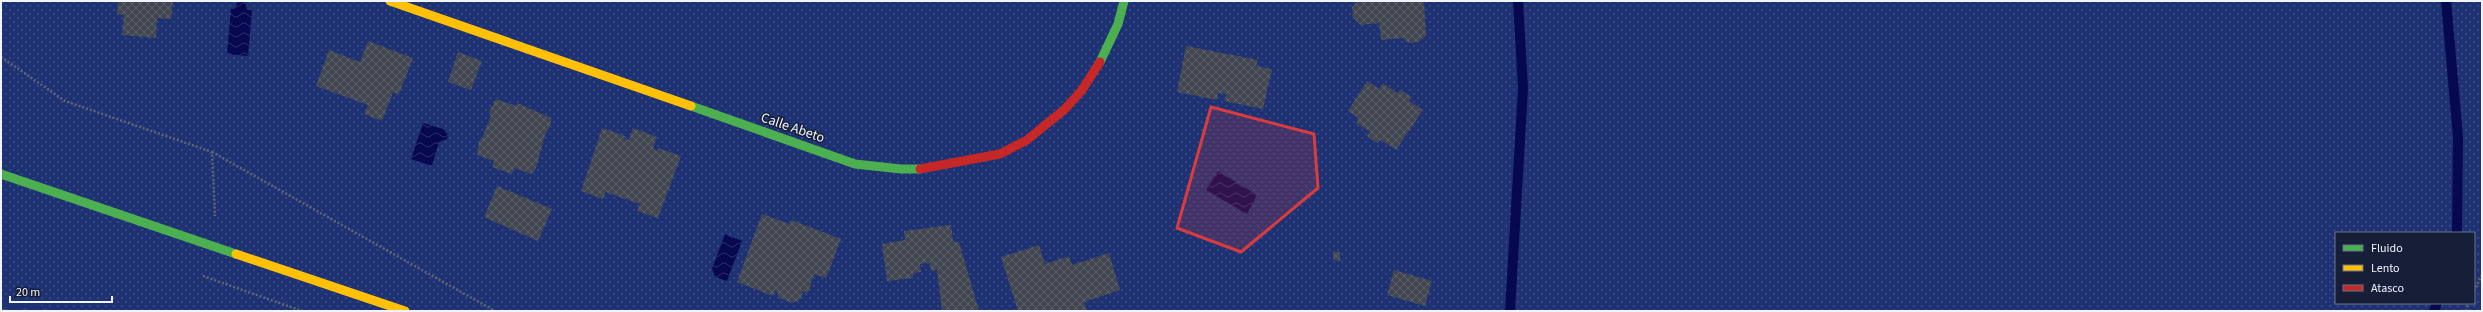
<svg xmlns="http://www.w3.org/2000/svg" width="2483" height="312" viewBox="0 0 2483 312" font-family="'Source Sans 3',sans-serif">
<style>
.green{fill:url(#green-dots);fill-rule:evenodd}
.forest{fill:url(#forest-crowns)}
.water{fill:url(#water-waves)}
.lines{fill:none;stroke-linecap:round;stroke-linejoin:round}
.stream{stroke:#070950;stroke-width:10}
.building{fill:url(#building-cross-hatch)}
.path{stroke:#616673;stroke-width:2.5;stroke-dasharray:2 2;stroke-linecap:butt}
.fast{stroke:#4caf50;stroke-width:9}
.slow{stroke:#ffc107;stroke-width:9}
.jam{stroke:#c62828;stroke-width:9}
.marked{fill:#d93c3e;fill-opacity:0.2;stroke:#d93c3e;stroke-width:3;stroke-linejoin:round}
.labels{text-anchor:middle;stroke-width:3;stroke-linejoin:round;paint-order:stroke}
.street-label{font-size:14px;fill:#f0f5ff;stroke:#161f37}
</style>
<defs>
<pattern id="green-dots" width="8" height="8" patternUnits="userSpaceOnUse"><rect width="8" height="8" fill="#1d3173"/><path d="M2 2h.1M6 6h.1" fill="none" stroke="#3e4f88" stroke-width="1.8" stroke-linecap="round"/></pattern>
<pattern id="forest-crowns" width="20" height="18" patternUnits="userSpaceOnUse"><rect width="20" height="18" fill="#1d3173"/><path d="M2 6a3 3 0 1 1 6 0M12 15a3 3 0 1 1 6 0" fill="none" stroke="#3e4f88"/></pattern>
<pattern id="water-waves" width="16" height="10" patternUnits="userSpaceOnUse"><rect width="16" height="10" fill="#070950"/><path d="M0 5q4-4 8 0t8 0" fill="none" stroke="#2b2d6a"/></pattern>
<pattern id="building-cross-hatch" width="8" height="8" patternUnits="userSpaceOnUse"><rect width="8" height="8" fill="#414651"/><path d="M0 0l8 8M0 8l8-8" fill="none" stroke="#5d616b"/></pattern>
</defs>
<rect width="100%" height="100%" fill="#272c39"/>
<path class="green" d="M1,1H2482V311H1ZM2336,233H2474V303H2336Z"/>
<path class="forest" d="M1,299L68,311H1Z"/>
<path class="water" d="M243,2L246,4L247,10H252L248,56L227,54L231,9H235L237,3Z
M423,123L443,129L448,135L447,139L439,142L432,166L411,159Z
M1218,171L1257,195L1247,214L1206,190Z
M725,234L742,241L727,281L715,277L712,269Z"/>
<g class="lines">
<path class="stream" d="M2446,1L2458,137L2457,233
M1510,311L1523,88L1518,1
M2434,311L2437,303"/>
</g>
<path class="building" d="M118,1H173L171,19L157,18L156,38L122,35L124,15L117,14Z
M1358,1H1424L1426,36L1418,42L1408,43L1403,38L1381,40L1379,23L1361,25L1353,18L1352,7Z
M368,41L413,58L399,94L393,92L382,121L364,114L368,105L316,86L329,50L360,62Z
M1186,46L1258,60L1256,66L1272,69L1263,109L1224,101L1226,94L1218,93L1217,100L1177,92Z
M458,52L482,61L471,90L448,82Z
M1367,81L1379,89L1383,83L1397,93L1400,90L1412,97L1409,101L1423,110L1396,150L1381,140L1377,143L1367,136L1370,132L1356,123L1359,118L1348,111Z
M496,99L516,106L517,103L551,118V125L545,135L536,168L531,174L514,168L512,174L492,167L494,161L477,155L479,141L482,138L491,116L489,112Z
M602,128L625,136L624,139L629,140L633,128L657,137L653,149L658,151V148L681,156L658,218L637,211L640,204L606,192L603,199L581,191Z
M497,186L552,209L538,241L484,217Z
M762,214L790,224L791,220L841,239L826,278L814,274L808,293L803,291L801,299L792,303L779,298L776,290L773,296L737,282Z
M951,225L953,242H959L979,311H942L937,270L931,271L930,263L920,264L921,272L913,273V278L887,281L882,244L905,240L904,231Z
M1039,245L1045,264L1069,256L1072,265L1109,253L1120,290L1084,302L1087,311H1018L1001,257Z
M1333,251L1340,252V261L1333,260Z
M1394,270L1432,281L1425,306L1387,295Z"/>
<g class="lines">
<path class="path" d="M1,57L65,101L212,152L215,216
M212,152L495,311
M203,276L302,311
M2474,291L2482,275
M2466,311L2469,303"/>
<path class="fast" d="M1100,62L1118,24L1124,1
M691,106L855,164L901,169H920
M1,174L236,254"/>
<path class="slow" d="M390,1L691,106
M236,254L405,311"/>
<path class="jam" d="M920,169L1000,154L1027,140L1065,109L1082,90L1100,62"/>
</g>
<path class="marked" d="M1211,107L1314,134L1318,188L1241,252L1177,228Z"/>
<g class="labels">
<g class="street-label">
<text transform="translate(793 127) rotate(19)" y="5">Calle Abeto</text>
</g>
</g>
<rect width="2483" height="312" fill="none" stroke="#f0f5ff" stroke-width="4"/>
<rect x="2335" y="232" width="140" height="72" fill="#161f37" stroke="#6d7587"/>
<rect x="2343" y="245" width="20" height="6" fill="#4caf50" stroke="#6d7587"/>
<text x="2371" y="252" font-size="12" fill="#f0f5ff">Fluido</text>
<rect x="2343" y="265" width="20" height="6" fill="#ffc107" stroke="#6d7587"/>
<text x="2371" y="272" font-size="12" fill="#f0f5ff">Lento</text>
<rect x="2343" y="285" width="20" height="6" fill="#c62828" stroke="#6d7587"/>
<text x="2371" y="292" font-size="12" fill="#f0f5ff">Atasco</text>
<path d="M10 296v6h102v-6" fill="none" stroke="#f0f5ff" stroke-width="2"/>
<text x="16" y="296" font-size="12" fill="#f0f5ff" stroke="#161f37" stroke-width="3" paint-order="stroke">20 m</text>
</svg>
